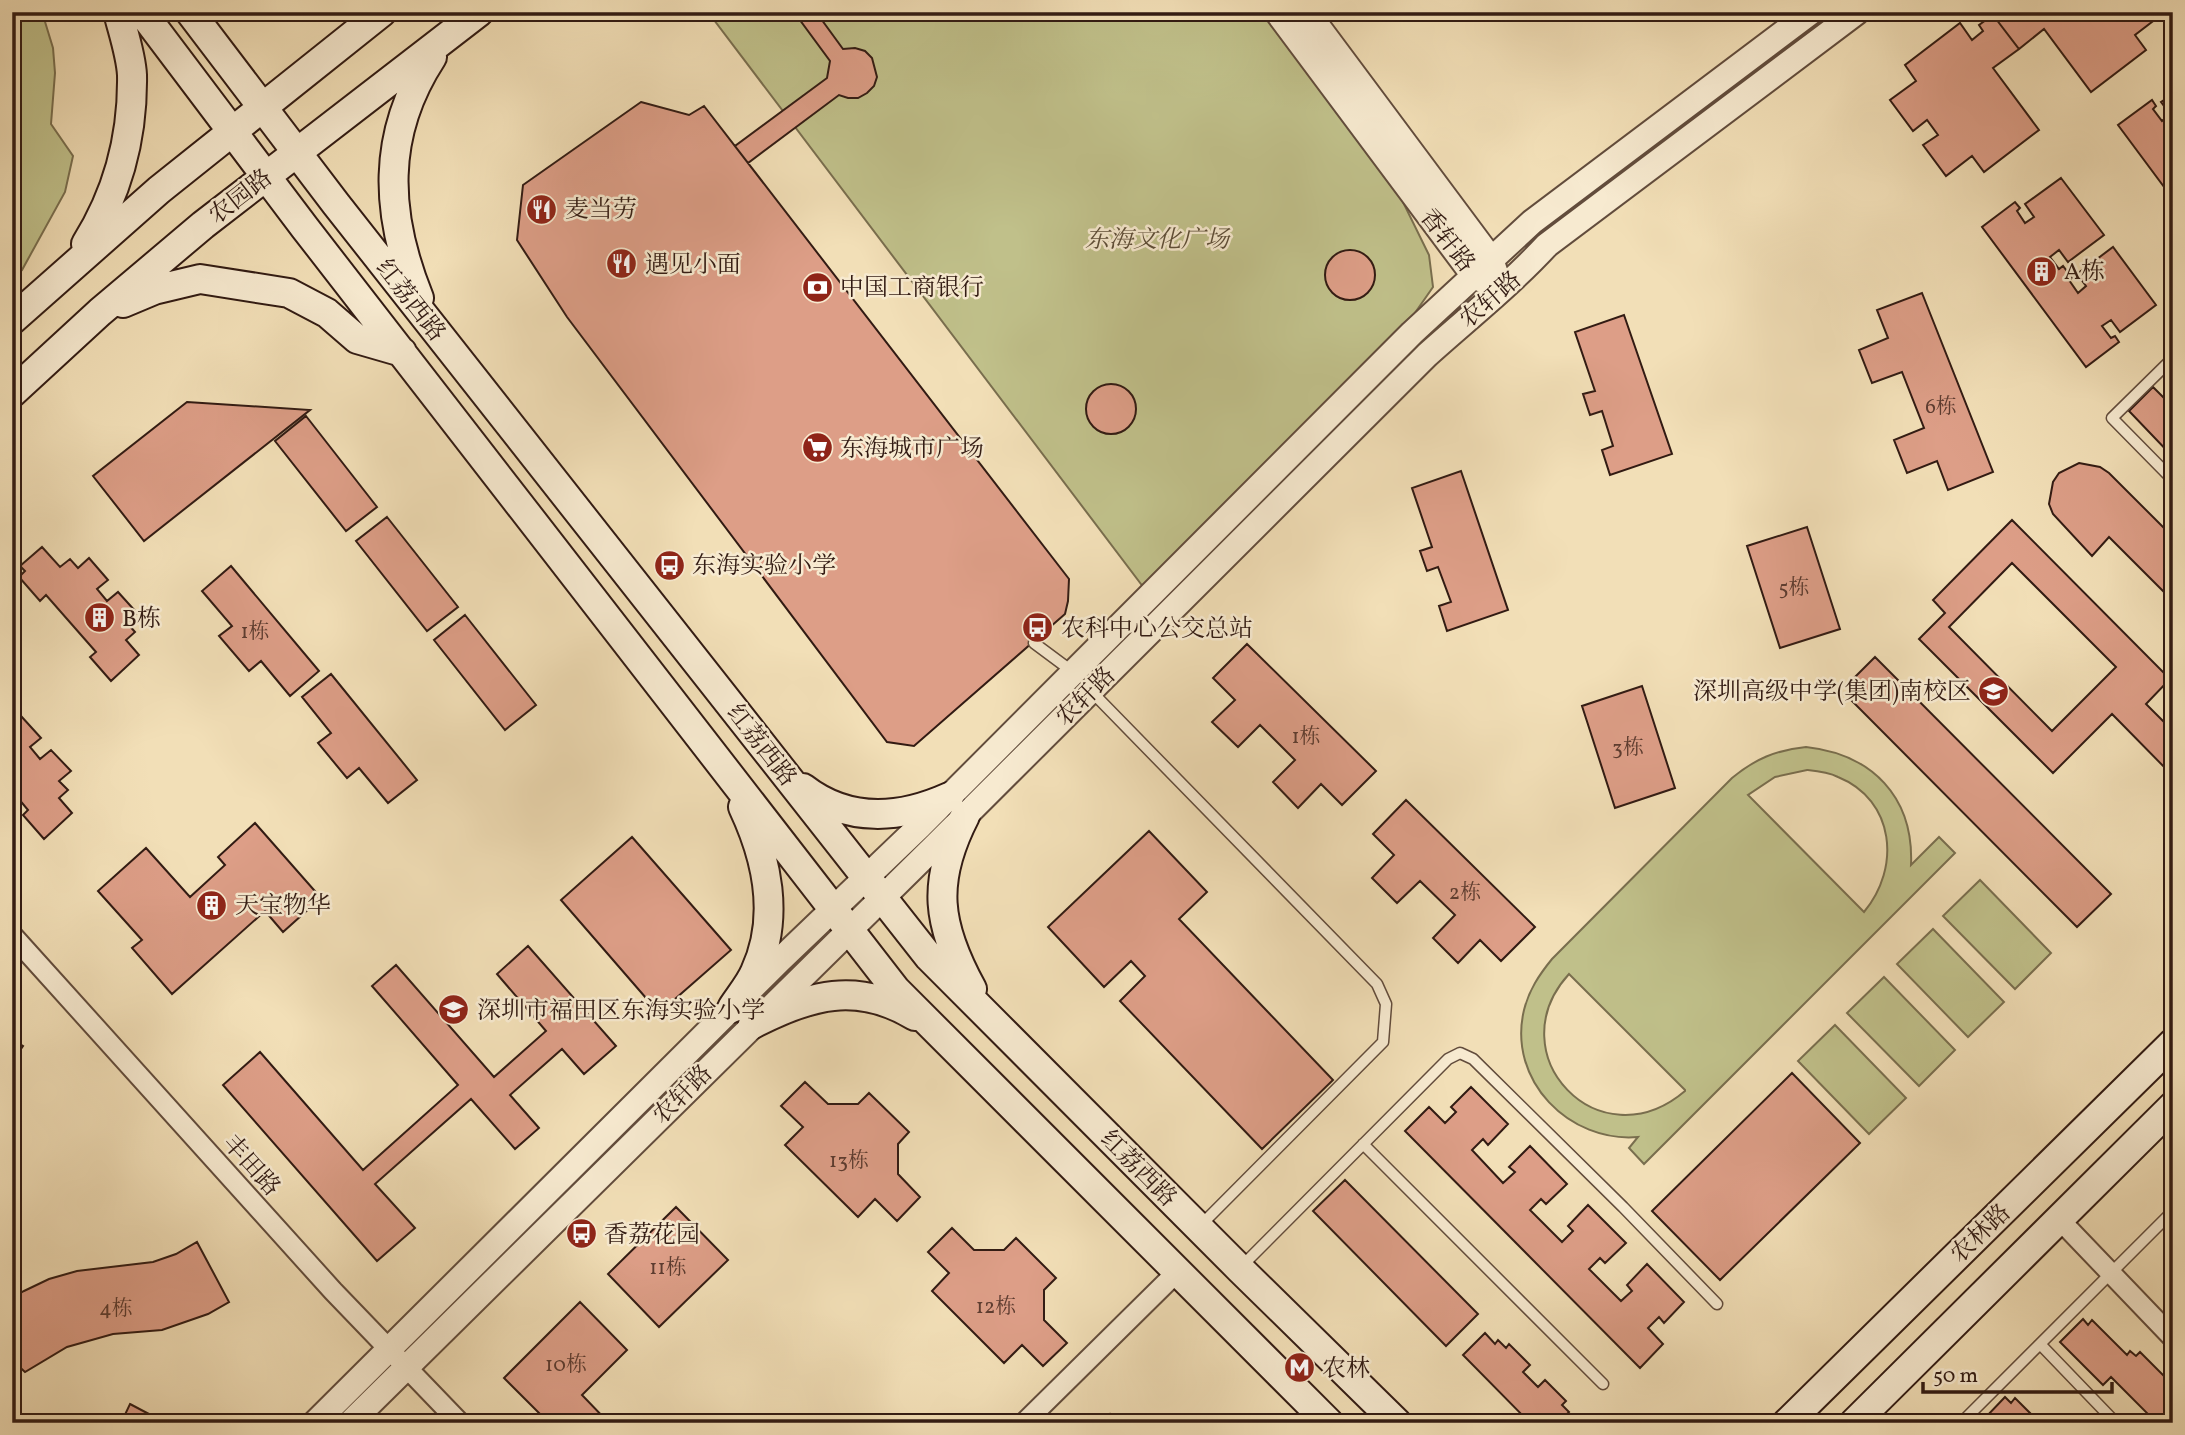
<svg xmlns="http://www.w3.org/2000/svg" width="2185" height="1435" viewBox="0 0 2185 1435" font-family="Vollkorn,'Noto Serif SC',serif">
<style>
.green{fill:#c0c08a;stroke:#796e4e;stroke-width:2;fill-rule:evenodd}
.building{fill:#dd9e87;stroke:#321b13;stroke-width:2;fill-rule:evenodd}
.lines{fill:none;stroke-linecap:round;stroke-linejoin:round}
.service-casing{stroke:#624c3c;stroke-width:13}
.minor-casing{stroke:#624c3c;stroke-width:23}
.tertiary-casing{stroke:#624c3c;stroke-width:28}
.secondary-casing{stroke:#321b13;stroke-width:32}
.service{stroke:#f7ead0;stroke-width:10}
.minor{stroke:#f7ead0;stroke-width:19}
.tertiary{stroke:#f7ead0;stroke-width:24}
.secondary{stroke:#f7ead0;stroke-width:28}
.labels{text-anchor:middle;stroke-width:5;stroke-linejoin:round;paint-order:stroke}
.number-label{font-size:21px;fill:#5d3c30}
.street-label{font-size:24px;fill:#321b13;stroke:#f7ead0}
.poi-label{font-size:24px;fill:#321b13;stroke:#f7ead0;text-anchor:start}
.park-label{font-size:24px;font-style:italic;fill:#5d4d37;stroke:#f7ead0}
</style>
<rect width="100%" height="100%" fill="#f2dfb7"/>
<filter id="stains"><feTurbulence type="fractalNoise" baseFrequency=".00286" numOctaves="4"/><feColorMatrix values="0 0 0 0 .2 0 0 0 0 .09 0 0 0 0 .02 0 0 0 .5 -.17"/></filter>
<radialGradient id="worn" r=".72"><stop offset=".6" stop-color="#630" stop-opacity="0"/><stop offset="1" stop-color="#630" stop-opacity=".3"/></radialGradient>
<path class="green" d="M12,12H42L53,48L55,73L51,124L73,156L65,192L22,270L12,279Z
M708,12H1264L1402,200L1429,255L1433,287L1410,320L1144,588Z
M1806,747C1872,754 1914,797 1911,865L1939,837L1955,853L1644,1164L1629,1148L1638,1137C1570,1143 1507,1081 1524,1010C1529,990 1539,975 1552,959L1732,778C1755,759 1776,750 1806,747ZM1807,770C1817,771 1828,772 1838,777C1895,800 1901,868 1864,912L1748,795L1775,777ZM1569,974L1685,1090V1091C1599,1164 1496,1054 1569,974Z
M1980,880L2051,953L2015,989L1943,916Z
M1933,929L2004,1002L1968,1037L1897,964Z
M1884,977L1955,1050L1919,1086L1847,1013Z
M1835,1025L1906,1098L1869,1134L1798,1061Z"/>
<path class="building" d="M794,12H816L843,49L855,48L865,51L872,58L877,77L874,86L867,93L858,98H848L839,95L748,163L735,146L827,78L830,61Z
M1997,12H2159L2161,15L2135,35L2146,50L2091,92L2044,29L2019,49L1993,15Z
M1993,15L2019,49L1993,68L2039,130L1984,172L1972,156L1946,176L1923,145L1938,135L1927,120L1913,131L1890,100L1916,81L1905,65L1960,23L1972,40L1983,31L1979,25Z
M2173,94V199L2118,125L2152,100L2156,106L2153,109L2162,121L2170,114L2161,102Z
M641,102L689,115L704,106L1069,579L1068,601L1065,614L914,746L887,742L567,317L517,240L523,185Z
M2061,178L2104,235L2068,262L2059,250L2050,257L2059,269L2063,266L2072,278L2069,280L2078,293L2086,286L2077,274L2113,247L2156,305L2120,332L2111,320L2102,326L2111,338L2115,336L2119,342L2086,367L1982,227L2015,202L2020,208L2017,211L2025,223L2034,217L2025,204Z
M1325 275a25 25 0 1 1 50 0a25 25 0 1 1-50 0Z
M1922,293L1993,472L1948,490L1937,461L1907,473L1894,440L1924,428L1902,372L1872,383L1859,350L1888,338L1877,310Z
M1624,315L1672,454L1610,475L1602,450L1613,446L1602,411L1590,415L1583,394L1595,391L1575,332Z
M1086 409a25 25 0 1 1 50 0a25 25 0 1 1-50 0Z
M2153,387L2173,407V457L2129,411Z
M187,402L310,410L144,541L93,476Z
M306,416L377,507L346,531L275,441Z
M2079,463L2100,467L2109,473L2173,537V601L2109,537L2092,556L2053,514L2049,504L2053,482L2059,473Z
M1461,471L1508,610L1447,631L1439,606L1451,602L1438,567L1427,571L1420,551L1432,547L1412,488Z
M387,517L458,607L427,631L356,541Z
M2012,520L2170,679L2146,704L2173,731V776L2112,714L2053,773L1919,639L1945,613L1933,600ZM2012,563L2116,667L2052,731L1949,627Z
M1807,527L1840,629L1780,648L1747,546Z
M42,547L60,567L70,559L78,568L89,558L108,580L97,589L107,601L118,592L137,613L127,623L135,632L126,640L139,655L111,681L90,657L96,652L46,595L40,601L19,577L25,571L20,566Z
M231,566L319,671L290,696L261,661L249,671L219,636L232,626L202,591Z
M465,615L536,705L505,730L434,640Z
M1247,644L1376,771L1342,805L1321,784L1298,808L1273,782L1295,760L1260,725L1238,747L1212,722L1235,700L1213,678Z
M1875,657L2111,894L2077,927L1852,701L1858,695L1847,685Z
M331,674L417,780L388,803L359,768L347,778L318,743L331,733L302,697Z
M1642,686L1675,788L1615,808L1582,706Z
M21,716L41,738L30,747L40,759L51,750L71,771L59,781L68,790L59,798L72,813L44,839L23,815L28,810L12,791V724Z
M1406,800L1535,927L1501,961L1480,940L1458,963L1433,938L1455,915L1420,881L1397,903L1372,878L1394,855L1373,834Z
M255,823L321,898L283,932L265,911L172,994L132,948L142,940L98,891L146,848L190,897L225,865L218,857Z
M1149,831L1207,892L1179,919L1333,1080L1262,1149L1120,1001L1145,976L1131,961L1104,987L1048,927Z
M632,837L731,950L659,1013L561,900Z
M528,946L616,1046L584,1074L562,1049L510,1095L539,1128L515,1149L471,1099L375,1184L415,1228L377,1261L223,1085L260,1052L363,1170L458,1085L372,986L396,965L494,1077L546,1031L497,974Z
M12,1039L23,1046L12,1062Z
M1792,1073L1860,1143L1720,1280L1652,1211Z
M805,1082L828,1104H858L869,1093L909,1132L898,1144V1174L920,1197L897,1221L875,1199L858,1217L785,1145L803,1127L781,1106Z
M1471,1087L1508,1124L1488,1145L1483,1139L1472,1150L1503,1183L1515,1172L1509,1167L1530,1146L1567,1184L1546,1204L1541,1199L1530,1210L1562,1242L1573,1231L1568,1226L1588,1205L1626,1243L1605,1263L1600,1258L1589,1269L1621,1301L1632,1291L1627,1285L1647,1264L1684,1302L1664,1323L1659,1317L1648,1328L1663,1344L1640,1368L1405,1131L1429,1107L1445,1123L1456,1112L1451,1107Z
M1345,1180L1478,1314L1446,1346L1313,1211Z
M676,1207L728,1260L659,1327L608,1274Z
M2171,1218L2173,1219V1243L2165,1240Z
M952,1228L974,1250H1004L1016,1238L1056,1278L1044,1290V1320L1067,1343L1043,1366L1022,1345L1004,1363L932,1291L949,1273L928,1252Z
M197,1242L229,1302L208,1314L162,1330L113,1334L67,1347L25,1372L12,1360V1298L24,1291L49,1279L77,1271L153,1262L176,1254Z
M580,1302L627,1350L582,1395L609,1423H549L504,1378Z
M2083,1319L2088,1325L2092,1320L2127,1355L2130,1351L2136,1356L2140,1352L2172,1384L2168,1389L2173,1394L2170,1398L2173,1401V1423H2140L2147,1413L2111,1377L2103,1385L2060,1342Z
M1485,1333L1495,1344L1498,1340L1506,1348L1509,1344L1530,1365L1523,1372L1538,1387L1545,1380L1566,1401L1562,1405L1569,1412L1566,1415L1574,1423H1530L1463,1355Z
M2005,1397L2011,1403L2015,1398L2040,1423H1985L1983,1420Z
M130,1404L166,1423H121Z
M1110,1414L1118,1423H1101Z"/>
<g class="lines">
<defs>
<path id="service" d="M2173,358L2112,418L2173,480
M1034,643L1073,672
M1091,691L1377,984L1386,1004L1383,1042L1201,1225
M1363,1144L1603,1384
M1241,1267L1448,1059L1460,1053L1473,1059L1623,1207L1717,1304
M2040,1344L2116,1423
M1961,1423L2173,1211"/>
<path id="minor" d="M12,935L333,1291L460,1423
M2059,1219L2173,1338
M1024,1423L1178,1271"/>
<path id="tertiary" d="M1277,12L1474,276L1487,282
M1307,12L1491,259L1496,274
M315,1423L780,960L920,826L1412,333L1532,222L1811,12
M350,1423L935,846L1427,355C1467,319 1510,285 1547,245L1857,12"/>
<path id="secondary" d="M142,12L305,228L896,990L1329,1423
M190,12L336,204L929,957L1240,1269L1397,1423
M86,244C118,193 133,135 132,75C131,55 123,32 118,12
M419,298C385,214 381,135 432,57
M123,303L154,290L200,279L289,293L327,313L357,339L402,352
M12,320L159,190L382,12
M12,393L100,312L203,225L479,12
M803,788C848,823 900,819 949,797
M965,816C931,882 937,925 972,989
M732,1008C739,997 750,984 755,972C780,918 767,858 743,807
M753,1024C809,995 857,981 915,1016
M1787,1423L2173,1043
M1854,1423L2173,1106"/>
</defs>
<use href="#service" class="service-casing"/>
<use href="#minor" class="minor-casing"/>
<use href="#tertiary" class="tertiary-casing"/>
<use href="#secondary" class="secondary-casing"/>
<use href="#service" class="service"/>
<use href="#minor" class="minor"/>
<use href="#tertiary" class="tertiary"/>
<use href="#secondary" class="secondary"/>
</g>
<defs>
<symbol id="restaurant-disc" viewBox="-11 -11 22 22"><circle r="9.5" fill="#8f2418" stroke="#f7ead0"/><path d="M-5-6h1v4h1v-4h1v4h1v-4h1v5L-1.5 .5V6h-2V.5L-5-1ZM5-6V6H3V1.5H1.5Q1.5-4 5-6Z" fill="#fff"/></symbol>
<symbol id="building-disc" viewBox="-11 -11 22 22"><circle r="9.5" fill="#8f2418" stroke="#f7ead0"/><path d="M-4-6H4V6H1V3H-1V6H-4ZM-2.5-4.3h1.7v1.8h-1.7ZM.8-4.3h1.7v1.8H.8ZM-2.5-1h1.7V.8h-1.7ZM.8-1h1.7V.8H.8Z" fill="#fff"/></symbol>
<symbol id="bank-disc" viewBox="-11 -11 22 22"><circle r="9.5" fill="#8f2418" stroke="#f7ead0"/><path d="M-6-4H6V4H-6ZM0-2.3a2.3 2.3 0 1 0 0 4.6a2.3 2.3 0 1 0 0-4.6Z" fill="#fff"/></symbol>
<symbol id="supermarket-disc" viewBox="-11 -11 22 22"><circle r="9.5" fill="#8f2418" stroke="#f7ead0"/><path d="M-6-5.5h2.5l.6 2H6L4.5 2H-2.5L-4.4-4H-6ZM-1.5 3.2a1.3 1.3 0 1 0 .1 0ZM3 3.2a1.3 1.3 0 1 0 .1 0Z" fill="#fff"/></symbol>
<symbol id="bus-disc" viewBox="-11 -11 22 22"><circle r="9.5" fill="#8f2418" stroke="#f7ead0"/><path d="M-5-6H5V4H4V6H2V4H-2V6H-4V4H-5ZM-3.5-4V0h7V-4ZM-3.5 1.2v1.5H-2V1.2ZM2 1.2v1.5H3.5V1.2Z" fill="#fff"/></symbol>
<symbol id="school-disc" viewBox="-11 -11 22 22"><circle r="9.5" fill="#8f2418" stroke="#f7ead0"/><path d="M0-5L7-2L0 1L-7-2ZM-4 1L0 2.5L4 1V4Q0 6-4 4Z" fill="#fff"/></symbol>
<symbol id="metro-disc" viewBox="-11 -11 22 22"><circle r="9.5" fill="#8f2418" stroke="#f7ead0"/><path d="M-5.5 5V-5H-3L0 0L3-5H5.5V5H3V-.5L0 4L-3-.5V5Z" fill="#fff"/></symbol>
</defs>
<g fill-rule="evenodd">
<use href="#restaurant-disc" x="524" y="192" width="35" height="35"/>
<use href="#restaurant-disc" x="604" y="246" width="35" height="35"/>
<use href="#building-disc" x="2024" y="254" width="35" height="35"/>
<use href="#bank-disc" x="800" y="270" width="35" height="35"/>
<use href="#supermarket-disc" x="800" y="430" width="35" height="35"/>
<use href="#bus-disc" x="652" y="548" width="35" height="35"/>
<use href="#building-disc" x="82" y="600" width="35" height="35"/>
<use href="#bus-disc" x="1020" y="610" width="35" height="35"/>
<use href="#school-disc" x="1976" y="674" width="35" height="35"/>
<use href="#building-disc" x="194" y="888" width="35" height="35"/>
<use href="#school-disc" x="436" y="992" width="35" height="35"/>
<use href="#bus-disc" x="564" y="1216" width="35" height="35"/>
<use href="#metro-disc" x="1282" y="1350" width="35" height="35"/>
</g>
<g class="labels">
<g class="number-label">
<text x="1941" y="413">6栋</text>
<text x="1794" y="594">5栋</text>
<text x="255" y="638">1栋</text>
<text x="1306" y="743">1栋</text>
<text x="1628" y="754">3栋</text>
<text x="1465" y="899">2栋</text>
<text x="849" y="1167">13栋</text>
<text x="668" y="1274">11栋</text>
<text x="996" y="1313">12栋</text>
<text x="116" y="1315">4栋</text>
<text x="566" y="1371">10栋</text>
</g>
<g class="street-label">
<text transform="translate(240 196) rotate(-38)" y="8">农园路</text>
<text transform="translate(1448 240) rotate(52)" y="8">香轩路</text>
<text transform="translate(1490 299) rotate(-41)" y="8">农轩路</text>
<text transform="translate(411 300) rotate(52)" y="8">红荔西路</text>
<text transform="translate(1085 696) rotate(-45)" y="8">农轩路</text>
<text transform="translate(762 745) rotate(52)" y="8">红荔西路</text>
<text transform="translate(682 1094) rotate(-45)" y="8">农轩路</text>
<text transform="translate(252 1165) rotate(48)" y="8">丰田路</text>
<text transform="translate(1139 1168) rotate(45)" y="8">红荔西路</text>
<text transform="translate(1980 1233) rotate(-44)" y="8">农林路</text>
</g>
<g class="poi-label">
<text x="565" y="217">麦当劳</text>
<text x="645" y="272">遇见小面</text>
<text x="2064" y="279">A栋</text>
<text x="840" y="295">中国工商银行</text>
<text x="840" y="456">东海城市广场</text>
<text x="692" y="573">东海实验小学</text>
<text x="122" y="626">B栋</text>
<text x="1061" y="636">农科中心公交总站</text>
<text x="1971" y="699" text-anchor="end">深圳高级中学(集团)南校区</text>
<text x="235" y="913">天宝物华</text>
<text x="477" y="1018">深圳市福田区东海实验小学</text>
<text x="604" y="1242">香荔花园</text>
<text x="1322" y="1376">农林</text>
</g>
<g class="park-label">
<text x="1157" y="247">东海文化广场</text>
</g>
</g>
<rect width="2185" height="1435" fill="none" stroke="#f2dfb7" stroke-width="42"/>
<rect x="14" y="14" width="2157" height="1407" fill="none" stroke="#321b13" stroke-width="3.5"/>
<rect x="21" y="21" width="2143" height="1393" fill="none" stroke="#321b13" stroke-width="2"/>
<path d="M1923 1382v10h189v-10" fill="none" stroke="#321b13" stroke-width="3.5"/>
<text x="1933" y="1382" font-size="21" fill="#321b13" stroke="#f7ead0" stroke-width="5" paint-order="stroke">50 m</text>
<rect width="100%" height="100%" filter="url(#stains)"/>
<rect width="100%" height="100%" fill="url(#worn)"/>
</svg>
